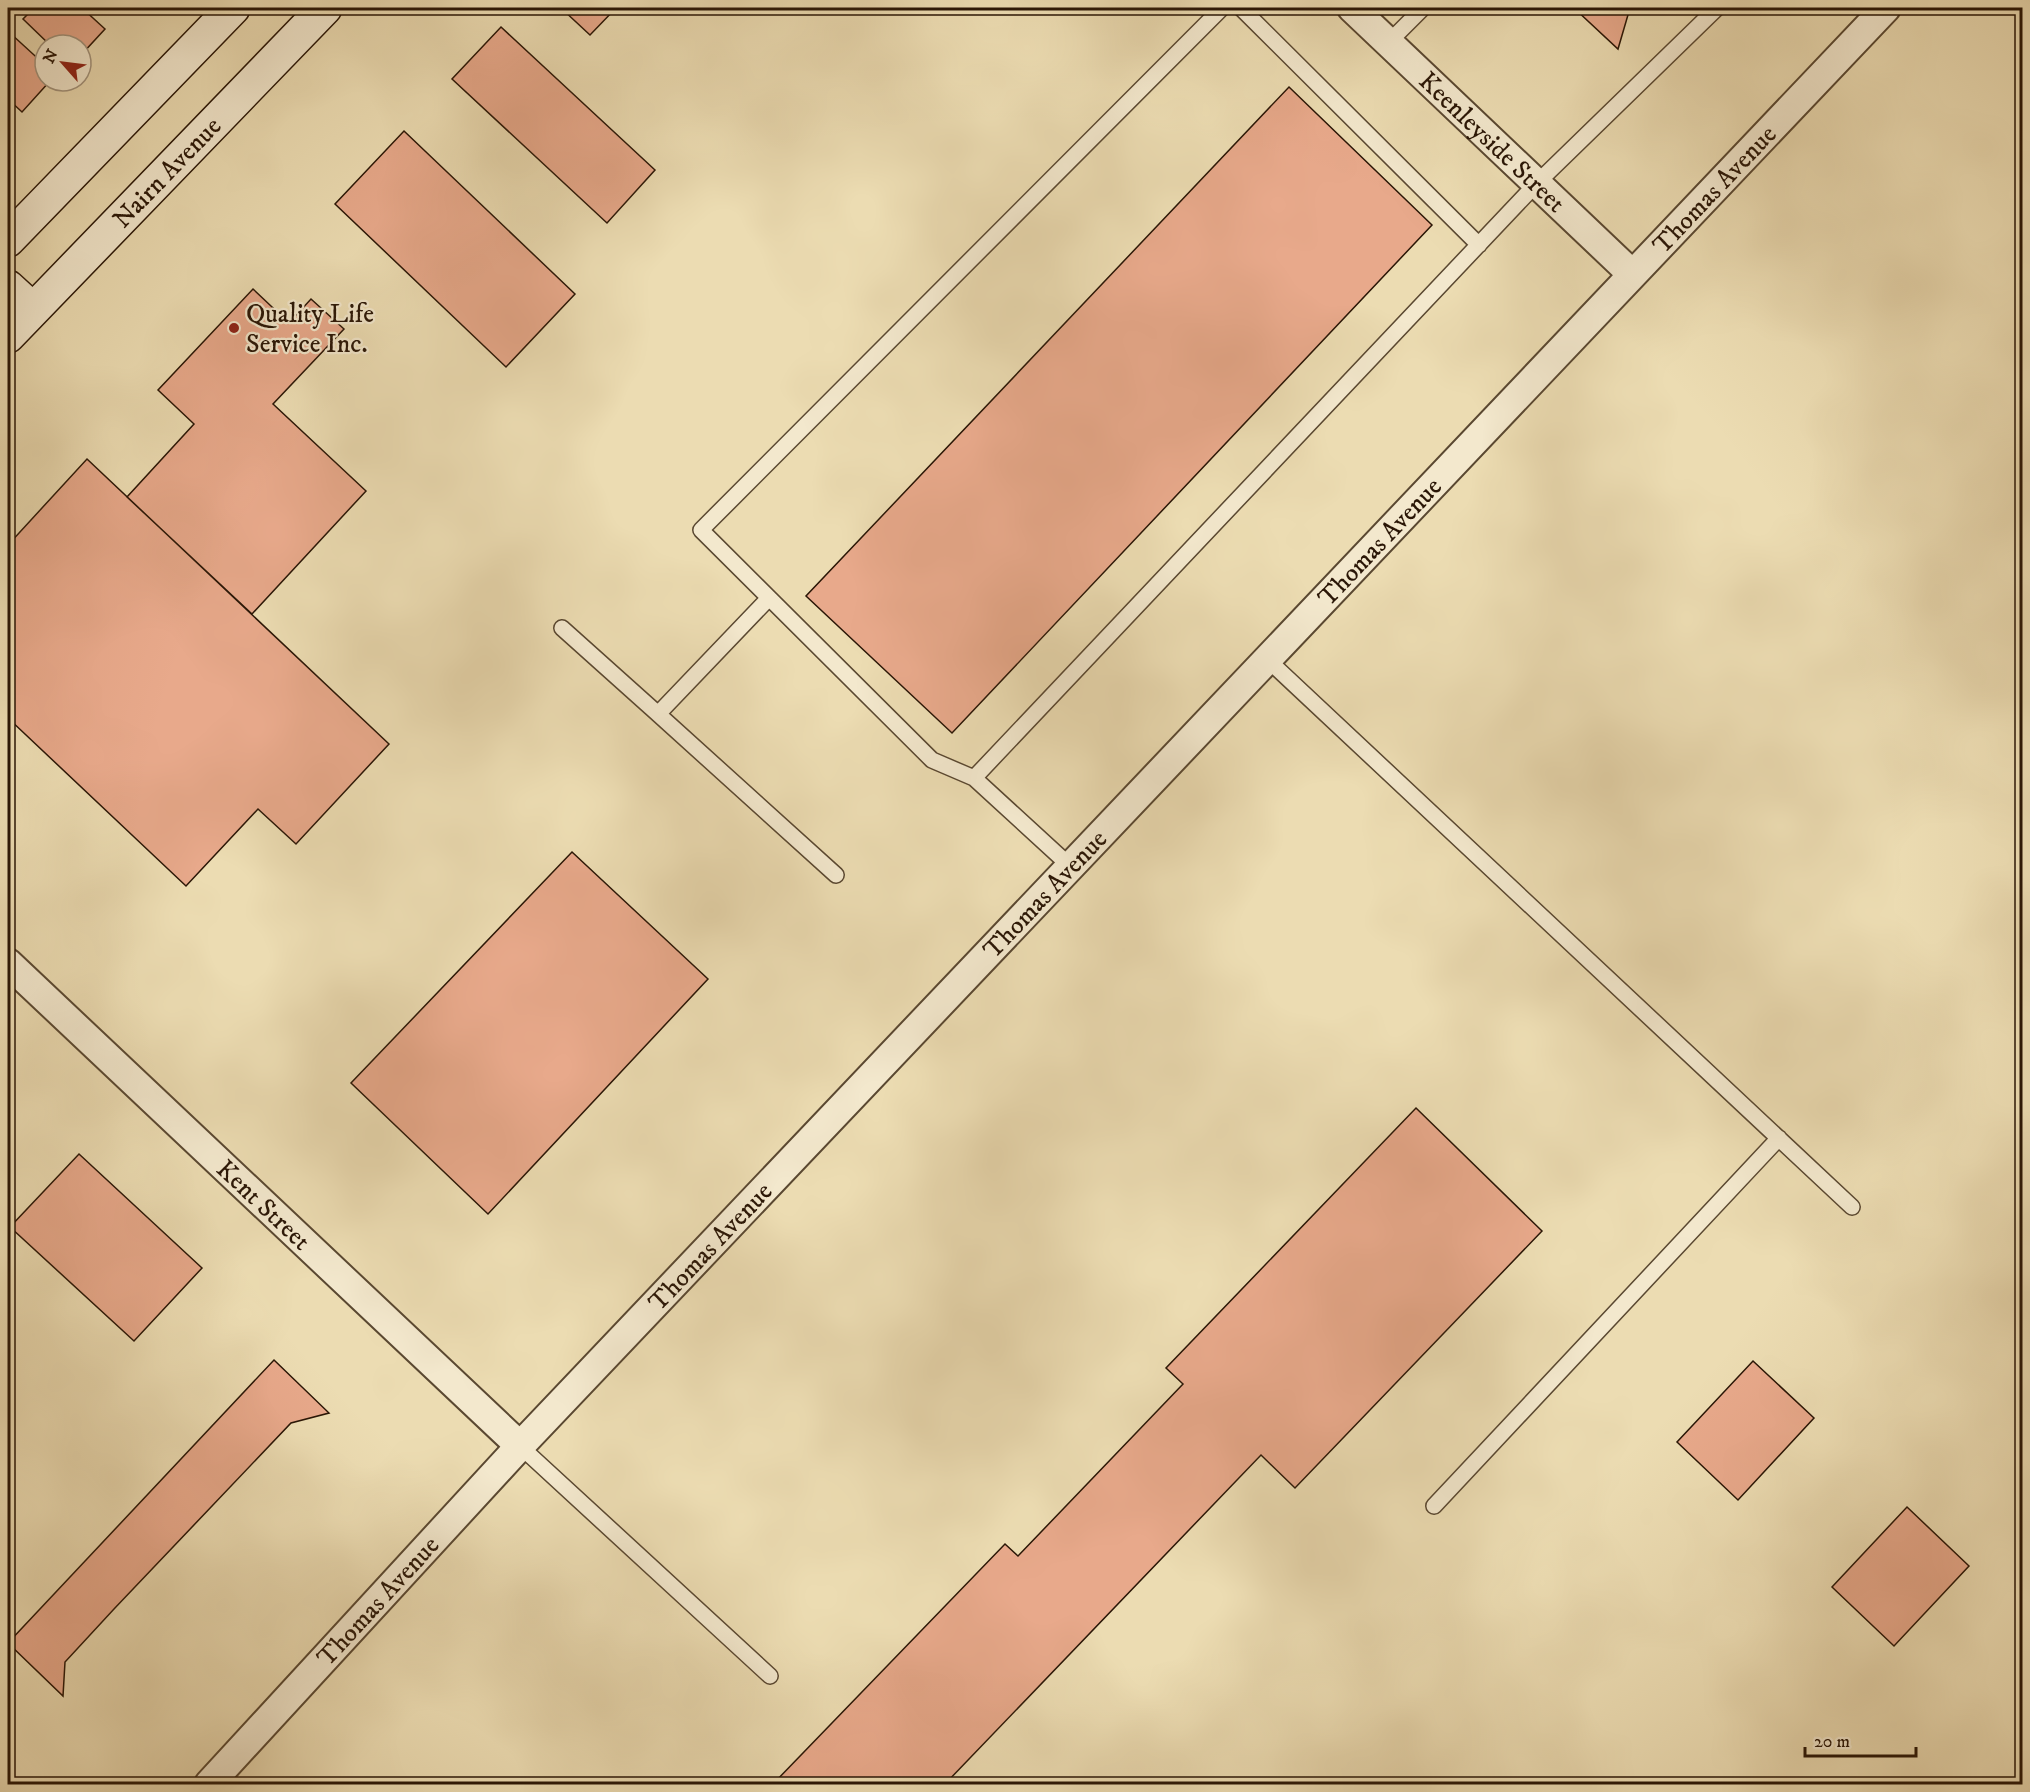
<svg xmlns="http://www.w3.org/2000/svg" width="2030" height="1792" viewBox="0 0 2030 1792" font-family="'IM FELL DW Pica',serif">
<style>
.building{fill:#e8a98b;stroke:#2a1606;stroke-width:1.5}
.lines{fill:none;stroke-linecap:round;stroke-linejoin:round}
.service-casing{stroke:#5a4831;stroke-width:18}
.minor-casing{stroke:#5a4831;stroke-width:32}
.secondary-casing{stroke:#2a1606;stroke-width:36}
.service{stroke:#f3e8cd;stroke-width:15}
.minor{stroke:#f3e8cd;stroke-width:28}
.secondary{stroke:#f3e8cd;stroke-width:33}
.poi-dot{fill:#8f2418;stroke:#f3e8cd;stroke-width:2}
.labels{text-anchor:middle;stroke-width:4.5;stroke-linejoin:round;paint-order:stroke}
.street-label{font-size:26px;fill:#2a1606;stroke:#f3e8cd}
.poi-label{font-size:26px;fill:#2a1606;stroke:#f3e8cd;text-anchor:start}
</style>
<rect width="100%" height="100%" fill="#ecdcb2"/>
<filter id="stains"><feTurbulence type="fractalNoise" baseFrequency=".00333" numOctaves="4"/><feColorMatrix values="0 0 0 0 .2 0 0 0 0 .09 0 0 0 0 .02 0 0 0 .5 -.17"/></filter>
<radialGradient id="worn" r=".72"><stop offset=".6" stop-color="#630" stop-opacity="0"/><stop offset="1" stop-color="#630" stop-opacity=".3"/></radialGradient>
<path class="building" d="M34,8H82L105,29L81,55V45H50L23,19Z
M561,8H616L590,35Z
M1574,8H1630L1618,49Z
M501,27L655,170L607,223L452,79Z
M10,33L45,65V81H50L22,112L8,99V35Z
M1289,87L1432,225L952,733L806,596Z
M404,131L575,294L506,367L335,204Z
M253,289L289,323L311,299L344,329L273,404L366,491L252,614L127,497L194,424L158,390Z
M87,459L389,744L296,844L258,809L186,886L8,718V545Z
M572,852L708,979L488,1214L351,1083Z
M1416,1108L1542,1231L1295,1488L1261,1455L945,1784H773L1005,1544L1018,1556L1183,1384L1166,1368Z
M79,1154L202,1268L134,1341L10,1227Z
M274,1360L329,1413L291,1423L114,1609L65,1662L63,1696L8,1643Z
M1753,1361L1814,1418L1738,1500L1677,1442Z
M1907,1507L1969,1566L1894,1646L1832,1587Z"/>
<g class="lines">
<defs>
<path id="service" d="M1241,8L1479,245
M1389,42L1423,8
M562,628L658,714L769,598
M1267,659L1852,1207
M658,714L836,875
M974,778L1537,183L1717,8
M1070,866L974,778L932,760L701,530L1222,8
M520,1446L770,1676
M1434,1506L1779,1138"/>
<g id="minor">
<path id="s1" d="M1352,8L1632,274"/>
<path id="s2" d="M8,963L520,1446"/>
<path id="s3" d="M209,1784L520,1446L1886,8"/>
</g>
<g id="secondary">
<path d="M8,240L233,8"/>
<path d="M8,287L32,309"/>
<path id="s4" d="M8,336L325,8"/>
</g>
</defs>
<use href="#service" class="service-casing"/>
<use href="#minor" class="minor-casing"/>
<use href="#secondary" class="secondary-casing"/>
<use href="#service" class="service"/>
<use href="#minor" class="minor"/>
<use href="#secondary" class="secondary"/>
</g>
<circle class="poi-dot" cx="234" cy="328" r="6"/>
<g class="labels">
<g class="street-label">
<text dy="9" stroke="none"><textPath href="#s1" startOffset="194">Keenleyside Street</textPath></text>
<text dy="9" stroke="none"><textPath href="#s4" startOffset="228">Nairn Avenue</textPath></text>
<text dy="9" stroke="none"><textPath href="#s3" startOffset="2193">Thomas Avenue</textPath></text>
<text dy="9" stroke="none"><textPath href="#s3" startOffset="1707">Thomas Avenue</textPath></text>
<text dy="9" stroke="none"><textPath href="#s3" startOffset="1221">Thomas Avenue</textPath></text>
<text dy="9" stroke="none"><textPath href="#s2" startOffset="352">Kent Street</textPath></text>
<text dy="9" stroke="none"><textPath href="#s3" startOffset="735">Thomas Avenue</textPath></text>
<text dy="9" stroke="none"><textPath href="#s3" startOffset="249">Thomas Avenue</textPath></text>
</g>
<g class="poi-label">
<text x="246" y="322">Quality Life<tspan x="246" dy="30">Service Inc.</tspan></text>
</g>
</g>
<rect width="2030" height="1792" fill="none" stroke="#ecdcb2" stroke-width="30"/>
<rect x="9" y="9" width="2012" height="1774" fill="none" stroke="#2a1606" stroke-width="3"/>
<rect x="15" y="15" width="2000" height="1762" fill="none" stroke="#2a1606" stroke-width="1.5"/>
<g transform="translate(63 63) rotate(298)"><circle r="28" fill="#f3e8cd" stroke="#a3947d" stroke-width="1.5"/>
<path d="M0-4.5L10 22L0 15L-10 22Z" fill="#8f2418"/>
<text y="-9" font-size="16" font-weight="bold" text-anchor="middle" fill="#2a1606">N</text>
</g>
<path d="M1805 1747v9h111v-9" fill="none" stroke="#2a1606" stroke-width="3"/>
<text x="1814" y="1747" font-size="18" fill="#2a1606" stroke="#f3e8cd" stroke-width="4.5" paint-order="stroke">20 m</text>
<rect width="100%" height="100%" filter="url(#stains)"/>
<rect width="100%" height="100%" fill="url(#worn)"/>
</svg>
